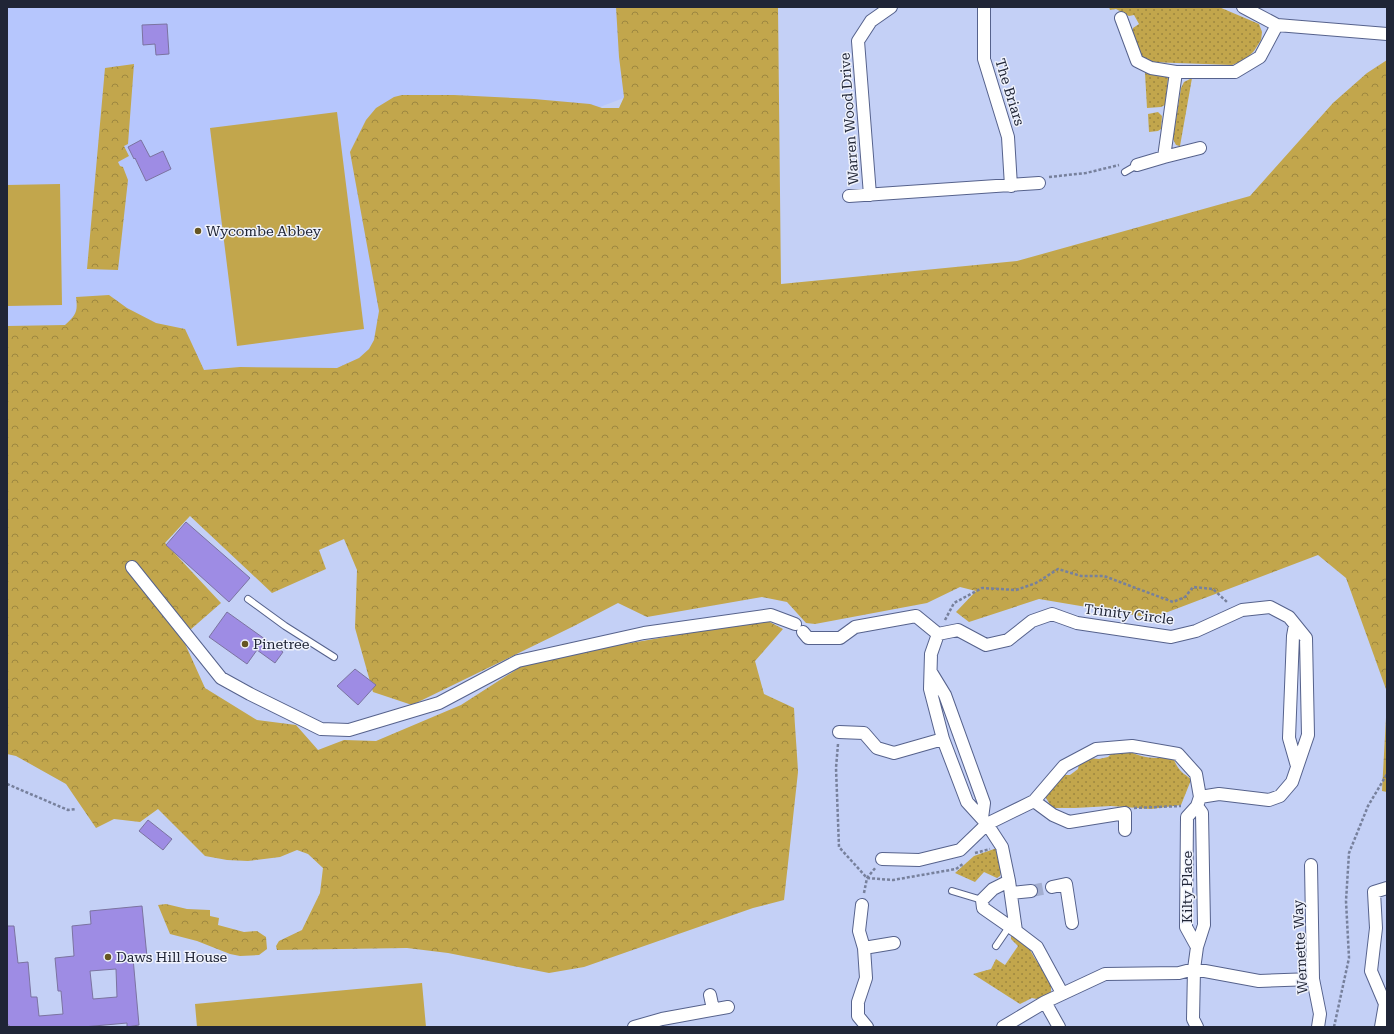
<svg xmlns="http://www.w3.org/2000/svg" width="1394" height="1034" viewBox="0 0 1394 1034" font-family="'Roboto Serif',serif">
<style>
.built{fill:#b6c6fd}
.grass{fill:url(#grass-dots)}
.forest{fill:url(#forest-crowns)}
.pitch{fill:#c2a64c}
.building{fill:#9e8ce4;stroke:#7b73a0;fill-rule:evenodd}
.lines{fill:none;stroke-linecap:round;stroke-linejoin:round}
.street-tunnel{stroke:#a3aed0;stroke-width:12;stroke-dasharray:12 6;stroke-linecap:butt}
.lane-casing{stroke:#56628c;stroke-width:8}
.street-casing{stroke:#56628c;stroke-width:14}
.path{stroke:#77809c;stroke-width:2.5;stroke-dasharray:3 2;stroke-linecap:butt}
.lane{stroke:#fff;stroke-width:6}
.street{stroke:#fff;stroke-width:12}
.poi-dot{fill:#665623;stroke:#eff2fc;stroke-width:1.5}
.labels{text-anchor:middle;stroke-width:3;stroke-linejoin:round;paint-order:stroke}
.street-label{font-size:14px;fill:#202536;stroke:#eff2fc}
.poi-label{font-size:14px;fill:#202536;stroke:#eff2fc;text-anchor:start}
</style>
<defs>
<pattern id="grass-dots" width="8" height="8" patternUnits="userSpaceOnUse"><rect width="8" height="8" fill="#c2a64c"/><path d="M2 2h.1M6 6h.1" fill="none" stroke="#9d8740" stroke-width="1.8" stroke-linecap="round"/></pattern>
<pattern id="forest-crowns" width="20" height="18" patternUnits="userSpaceOnUse"><rect width="20" height="18" fill="#c2a64c"/><path d="M2 6a3 3 0 1 1 6 0M12 15a3 3 0 1 1 6 0" fill="none" stroke="#9d8740"/></pattern>
</defs>
<rect width="100%" height="100%" fill="#c4d0f6"/>
<path class="built" d="M7,7H746L719,62L576,116L396,370L196,392L7,343Z"/>
<path class="grass" d="M1109,7H1219L1259,24L1262,32L1261,40L1254,51L1245,60L1232,65L1149,62C1137,55 1131,41 1133,28L1139,24L1134,15L1129,16L1116,9L1110,10Z
M1145,73L1165,76L1168,78L1165,105L1161,107L1147,108Z
M1192,78L1180,146L1176,145L1173,139L1181,88L1184,82Z
M1158,112L1162,116L1161,129L1158,131L1149,132L1148,114Z
M1125,749C1135,755 1146,758 1157,758C1163,758 1167,756 1173,757C1175,763 1178,769 1184,774C1187,776 1189,777 1191,780L1181,805L1151,809L1111,806L1075,808H1052L1046,798L1047,792L1065,775H1070L1078,769L1079,764L1088,758L1099,759L1108,757L1115,750Z
M997,848L1002,870L1000,876L997,878L984,872L975,882L955,873L974,856Z
M1014,935L1029,948L1034,957L1051,982V993L1037,999L1032,998L1020,1004L973,974L991,969L996,959L1005,965L1018,946L1011,939V936Z"/>
<path class="forest" d="M616,7H778L781,284L1017,261L1250,196L1333,103L1367,73L1387,60V692L1346,578L1318,555L1152,618L1039,599L969,622L956,612L976,591L960,587L927,603L815,624L806,623L787,602L762,597L647,617L618,603L574,626L412,705L373,692L355,628L357,570L344,539L319,550L326,569L272,593L190,516L165,543L221,603L182,637L205,688L257,720L296,725L318,750L344,740L376,741L461,705L525,664L607,647L766,620L783,629L755,661L764,694L794,708C795,730 797,751 798,772L784,900L753,908L584,967L549,973L448,953L407,948L277,950L276,946L279,941L302,930L320,893L323,868L308,854L297,850L280,857L248,861L227,860L205,856L158,809L140,822L114,819L96,828L66,784L16,756L7,754V326L65,325C76,315 78,312 76,297L109,295L127,308L156,323L185,329L204,370L240,367L337,368L359,358L369,349L374,340L379,311L350,152L366,120L376,108L394,97L402,95H454L534,99L590,104L602,108H619L624,97L619,57Z
M134,64L128,144L124,146L129,156L118,162L120,166L123,167L128,180L118,270L87,269L105,68Z
M1387,699V792L1382,791Z
M166,904L187,909L210,910V916L219,918L218,925L244,932L257,931L266,937L267,949L259,955L240,956L230,954L197,941L170,934L158,905Z"/>
<path class="pitch" d="M337,112L364,329L237,346L210,128Z
M60,184L62,305L7,306V185Z
M422,983L426,1027H197L195,1004Z"/>
<path class="building" d="M167,24L169,54L156,55L155,44L143,45L142,25Z
M141,140L150,157L163,151L171,169L146,181L135,158L134,159L128,147Z
M186,522L250,578L229,602L166,545Z
M227,612L283,652L275,663L257,650L247,664L209,637Z
M355,669L376,685L358,705L337,686Z
M148,820L172,839L163,850L139,831Z
M142,906L147,957L133,958L139,1025L127,1027V1023L83,1027H9V1025H7V926H14L18,963L28,962L31,997H37L39,1016L63,1014L61,991H58L55,958L74,956L72,926L91,924L90,911ZM116,969L117,997L93,999L90,971Z"/>
<g class="lines">
<path class="street-tunnel" d="M1031,891L1052,887"/>
<defs>
<path id="lane" d="M1125,172L1137,165
M248,599L285,626L334,657
M952,891L982,900
M996,946L1009,927"/>
<path id="street" d="M984,7V59L1008,137L1011,186
M1243,7L1277,25L1387,34
M1121,18L1137,61L1151,68L1176,72
M1200,148L1164,157L1176,72H1235L1260,57L1277,25
M1137,165L1164,157
M870,195L858,41L871,21L891,7
M849,196L1039,183
M132,567L221,678L250,694L321,729L349,730L439,703L518,661L644,633L771,615L795,624
M1295,625L1293,636L1289,738L1297,766
M803,632L808,638H840L855,627L916,616L938,634
M931,672L945,695L984,803L982,818
M839,732L864,733L877,748L894,753L943,739
M1034,801L1064,766L1096,749L1132,746L1178,754L1196,774L1200,797L1197,806L1202,813L1204,925L1197,947L1194,969L1193,1019L1197,1027
M882,859L919,860L960,850L987,824L967,802L943,739L930,689L931,654L938,634L958,630L986,645L1008,640L1032,621L1052,614L1077,623L1171,637L1196,631L1242,610L1270,607L1289,617L1306,638L1308,735L1292,782L1280,796L1269,800L1219,794L1200,797
M1311,865L1313,979L1320,1014L1318,1027
M1009,881L993,889L982,900L983,908L1016,931
M1052,887L1066,884L1072,923
M1011,893L1031,891
M862,905L859,931L864,948L866,978L858,1002V1016L867,1027
M1197,947L1186,927L1187,817L1197,806
M864,948L894,943
M1062,993L1037,947L1016,931L1009,881L1002,847L987,824L1034,801L1053,815L1069,822L1125,813V830
M710,995L713,1009
M1045,1002L1059,1027
M1385,1004L1371,971L1376,928L1374,892L1387,888
M634,1027L662,1019L728,1007
M1003,1027L1045,1002L1105,974L1179,973L1194,969L1259,981L1313,979
M1381,1027L1385,1004"/>
</defs>
<use href="#lane" class="lane-casing"/>
<use href="#street" class="street-casing"/>
<path class="path" d="M1049,177L1086,173L1119,165
M945,620L954,603L982,588L1016,590L1036,583L1058,569L1081,576H1104L1173,602L1185,597L1193,587L1213,589L1228,603
M838,744L836,768L839,847L867,878L893,880L956,869L964,863
M7,784L68,810L76,809
M1134,808L1181,806
M975,853L990,849
M864,893L867,878L876,867
M1334,1027L1349,958L1346,901L1349,853L1368,806L1387,774"/>
<use href="#lane" class="lane"/>
<use href="#street" class="street"/>
</g>
<g class="poi-dot">
<circle cx="198" cy="231" r="4"/>
<circle cx="245" cy="644" r="4"/>
<circle cx="108" cy="957" r="4"/>
</g>
<g class="labels">
<g class="street-label">
<text transform="translate(1010 92) rotate(73)" y="5">The Briars</text>
<text transform="translate(849 119) rotate(-94)" y="5">Warren Wood Drive</text>
<text transform="translate(1129 614) rotate(7)" y="5">Trinity Circle</text>
<text transform="translate(1187 887) rotate(-90)" y="5">Kilty Place</text>
<text transform="translate(1300 947) rotate(-93)" y="5">Wernette Way</text>
</g>
<g class="poi-label">
<text x="206" y="236">Wycombe Abbey</text>
<text x="253" y="649">Pinetree</text>
<text x="116" y="962">Daws Hill House</text>
</g>
</g>
<rect width="1394" height="1034" fill="none" stroke="#202536" stroke-width="16"/>
</svg>
